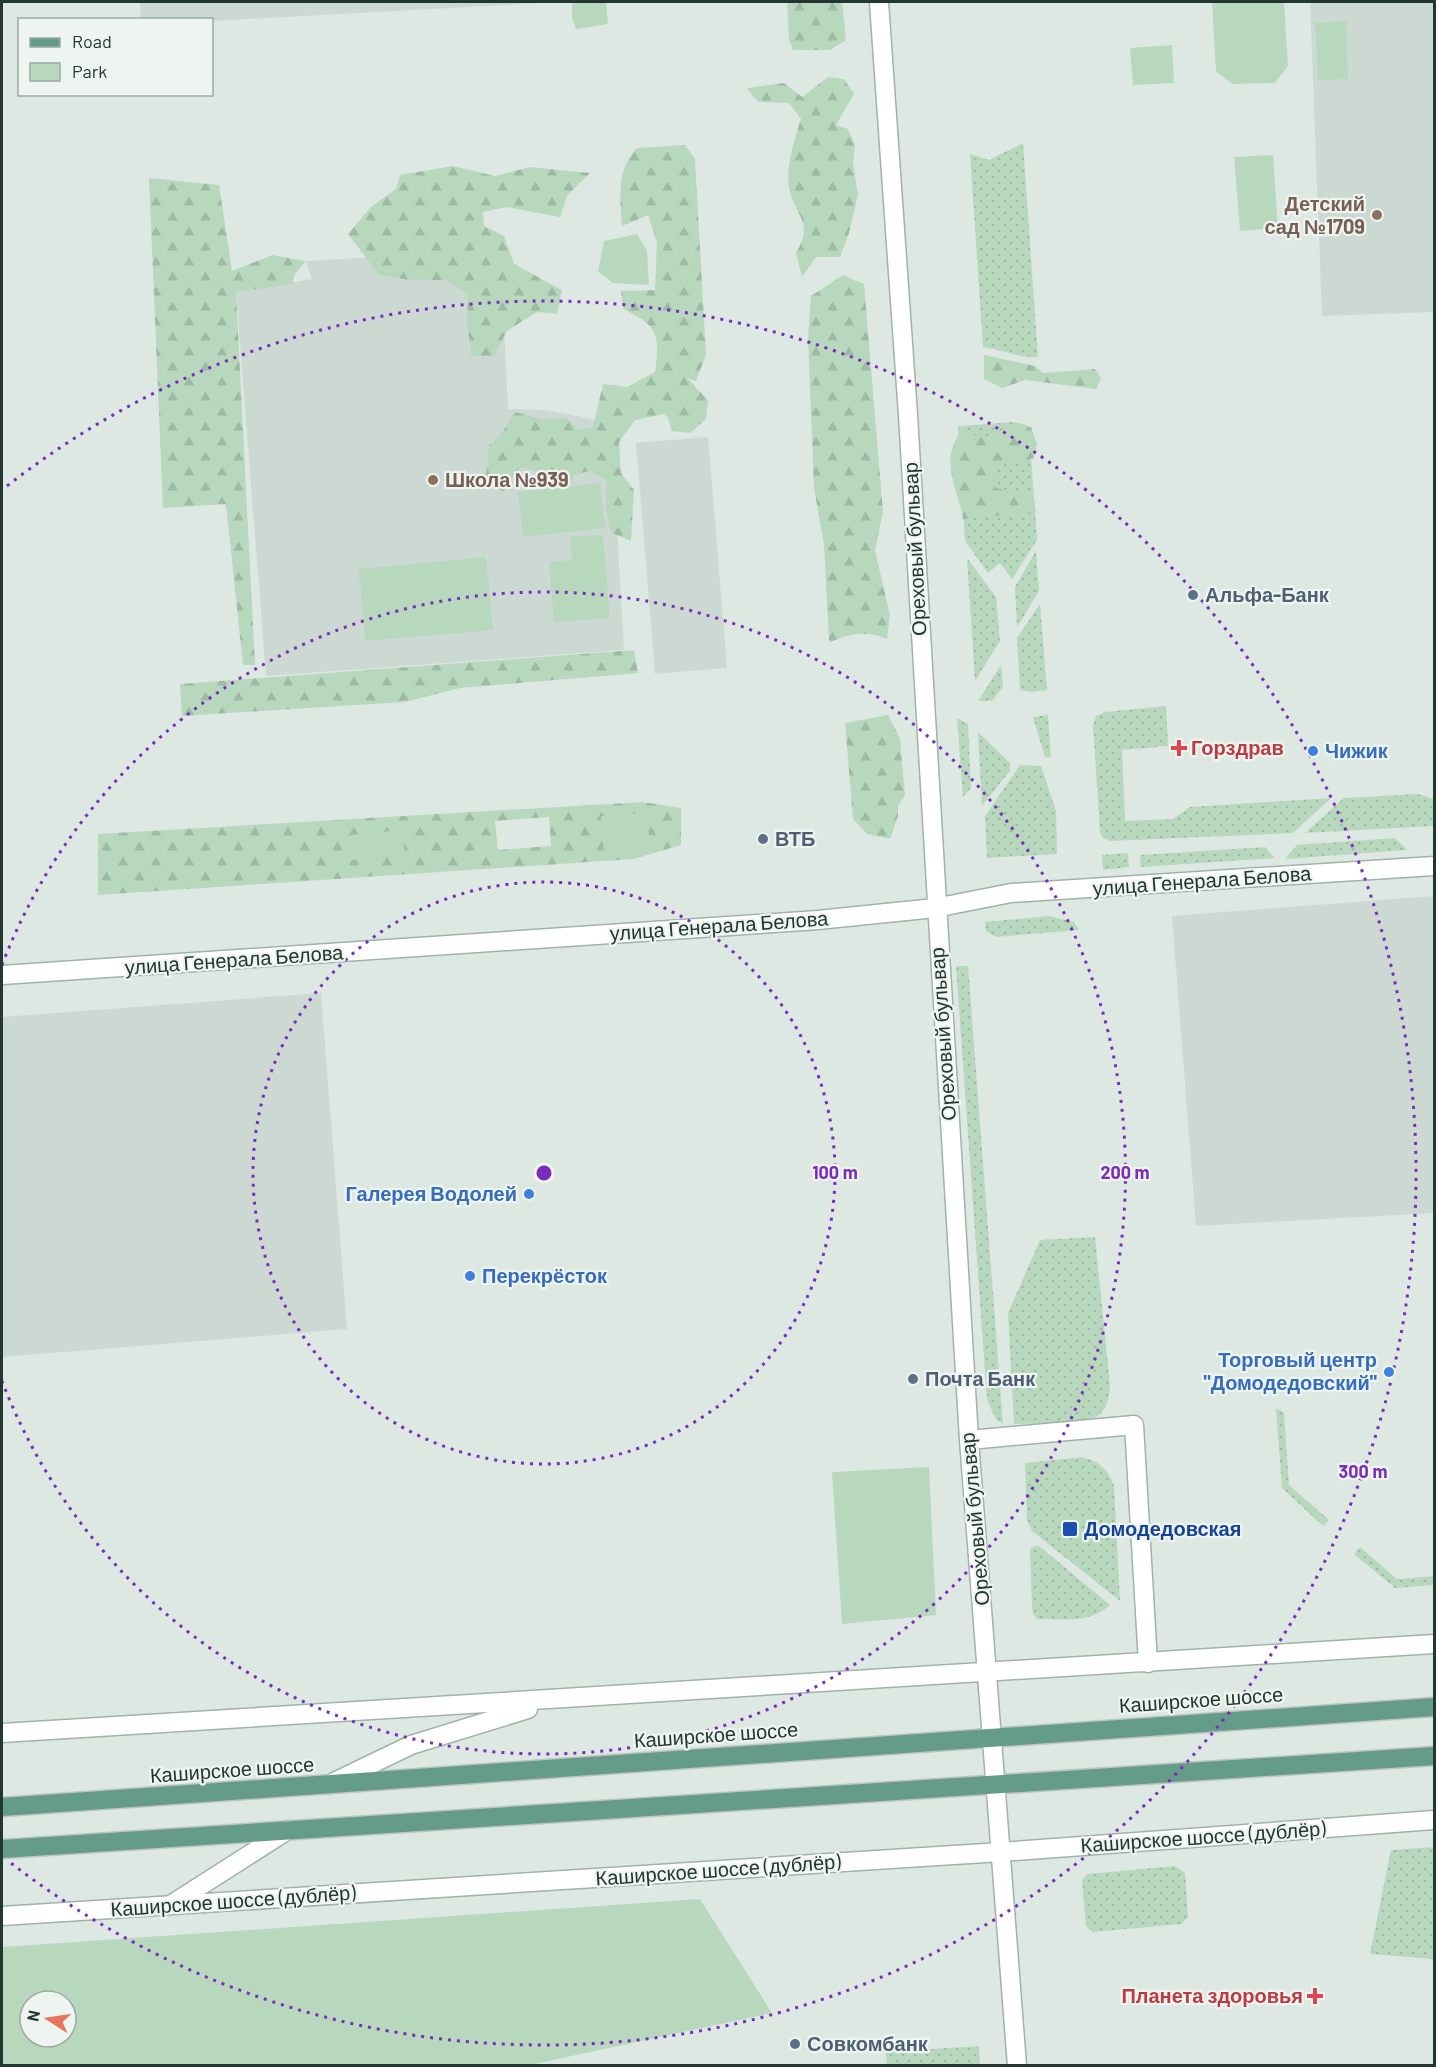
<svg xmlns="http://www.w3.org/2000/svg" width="1436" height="2067" viewBox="0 0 1436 2067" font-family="Barlow,sans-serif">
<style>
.built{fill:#ccd8d2}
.grass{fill:url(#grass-dots)}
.forest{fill:url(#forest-firs);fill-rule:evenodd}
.park{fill:#b8d8be;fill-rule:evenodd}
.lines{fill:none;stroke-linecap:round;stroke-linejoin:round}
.secondary-casing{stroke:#9eb3aa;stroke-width:21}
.primary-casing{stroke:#bcc3c1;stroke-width:21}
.secondary{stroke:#fff;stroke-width:18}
.primary{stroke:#659b89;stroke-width:18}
.ring{fill:none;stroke:#7b2cbf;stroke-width:3;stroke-dasharray:3 6}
.education-dot{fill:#8d6e63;stroke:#eef5f1;stroke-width:2}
.service-dot{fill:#5c6f8a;stroke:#eef5f1;stroke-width:2}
.health-dot{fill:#e0444e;stroke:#eef5f1;stroke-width:2}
.shop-dot{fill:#3f7fe0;stroke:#eef5f1;stroke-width:2}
.transit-dot{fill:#1a4fb4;stroke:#eef5f1;stroke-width:2}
.labels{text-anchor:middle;stroke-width:4.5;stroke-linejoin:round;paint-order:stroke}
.education-label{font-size:20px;font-weight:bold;fill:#785e54;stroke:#eef5f1;text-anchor:end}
.street-label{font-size:20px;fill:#21372f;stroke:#eef5f1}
.service-label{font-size:20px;font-weight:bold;fill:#4e5e75;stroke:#eef5f1;text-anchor:start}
.health-label{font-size:20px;font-weight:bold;fill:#be3a42;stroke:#eef5f1;text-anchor:start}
.shop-label{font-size:20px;font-weight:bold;fill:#366cbe;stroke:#eef5f1;text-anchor:start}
.transit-label{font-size:20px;font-weight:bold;fill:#164399;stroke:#eef5f1;text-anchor:start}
.centre{fill:#7b2cbf;stroke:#eef5f1;stroke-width:3}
.ring-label{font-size:18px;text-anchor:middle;font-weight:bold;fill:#7b2cbf;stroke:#eef5f1;stroke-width:4.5;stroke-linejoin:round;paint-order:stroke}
</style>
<defs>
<pattern id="grass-dots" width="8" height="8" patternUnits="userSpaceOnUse" patternTransform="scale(1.5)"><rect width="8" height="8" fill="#b8d8be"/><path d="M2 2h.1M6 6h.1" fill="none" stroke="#9ebaa4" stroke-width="1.8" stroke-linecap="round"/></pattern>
<pattern id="forest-firs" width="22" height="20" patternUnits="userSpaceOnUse" patternTransform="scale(1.5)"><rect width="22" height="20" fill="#b8d8be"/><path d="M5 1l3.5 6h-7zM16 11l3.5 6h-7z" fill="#9ebaa4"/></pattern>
</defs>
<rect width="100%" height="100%" fill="#dee8e3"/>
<path class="built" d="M140,2H559L212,21L141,19Z
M1310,2H1434V312L1322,316Z
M500,250L508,409L546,410L611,423L624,650L266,676L236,292L312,279L306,261Z
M708,437L727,668L655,674L636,443Z
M1434,896V1213L1196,1226L1172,916Z
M321,993L347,1329L2,1357V1017Z"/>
<path class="grass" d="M1023,143L1038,357C1020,359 1002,349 983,347L970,154L989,160Z
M1014,422L1027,425L1029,429L1037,540L1012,579L1000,563L988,573L965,541L958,426Z
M1036,551L1039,591L1017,627L1015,587Z
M967,558L996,597L1000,641L975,681Z
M1040,604L1047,690L1032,692L1020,690L1017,638Z
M1001,665L1003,687L992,701H978Z
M1166,706L1168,746L1122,750L1125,821L1173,819L1190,807L1331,798L1293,833L1111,841L1103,838L1100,832L1093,726L1096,716L1105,712Z
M1048,715L1051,757H1045L1033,717Z
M957,718L968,724L971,788L963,797Z
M978,732L1010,763V771L982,806Z
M1020,765L1041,766L1056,811L1057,854L987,858L985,816Z
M1418,794L1434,799V826L1305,833L1344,798Z
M1395,838L1407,850L1285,859L1297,845Z
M1265,847L1275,858L1141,867L1140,855Z
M1128,853L1129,867L1103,870L1102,855Z
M1049,916L1074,922L1079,930L996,937L986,931L985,922Z
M956,966H968L1003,1424L996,1419L987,1400Z
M1095,1237L1110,1385C1109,1395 1108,1408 1099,1415C1085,1426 1033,1423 1014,1424L1008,1313L1040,1240Z
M1276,1408L1284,1413L1289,1485L1329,1520L1323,1526L1282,1488Z
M1082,1457C1099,1461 1108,1469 1114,1486L1120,1601L1032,1531L1027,1520L1025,1463Z
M1038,1545L1110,1605C1089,1624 1064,1619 1037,1619L1033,1614L1032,1607L1030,1548Z
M1360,1547L1397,1579L1434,1576V1585L1395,1588L1354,1554Z
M1434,1847V1959L1370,1954L1391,1850Z
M1175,1866L1185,1873L1188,1917L1181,1924L1093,1932L1086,1926L1082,1880L1087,1874Z
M979,2046L980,2065H887L886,2052Z"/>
<path class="forest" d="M787,2H842L846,40L830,50H793L789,40Z
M828,77L844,79L854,94L836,125L848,129L855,145L853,164L858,194L849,233L840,257H816L802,277L796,253C815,221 794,215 789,188C785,169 795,137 801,119L789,103L758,102L747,88L784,83L802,97Z
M685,145L695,159L706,355L696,381L687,378L708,400L706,419L690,433L672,431L668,418L664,414L635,420L619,442L621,473L634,490L631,541L612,533L606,511V480L590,471L574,475L570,483L554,485L539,472L520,467L503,492L486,477L489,445L502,433L515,412L542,419L566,418L579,430L593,427L603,384L627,387L655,372C660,335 658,325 623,309L621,291L655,290L657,242L648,215L622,226C620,198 616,169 637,148Z
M453,166L495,176L530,167L590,173L567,196L560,217L507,207L483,212L484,226L504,236L514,264L562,290L557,314L537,312L507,331L494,356H472L467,324L468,295L445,280H410L379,275L348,234L371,207L396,189L400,175Z
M149,178L219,185L232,271L272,255L306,261L295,274L292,284L236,292L255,665H243L226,504L163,508Z
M843,275L864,284L883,512L875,550L890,615L887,639C867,630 848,633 829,643L824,545L814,488L808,339L811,296Z
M984,355L1035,366L1043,373L1095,369L1101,378L1096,389L1025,380L1002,388L984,379Z
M1005,424L1031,427L1037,444L1034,458L1001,465L992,481L996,488L1014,492H1029L1034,498L1036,512L963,519C958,488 939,462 960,433L993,437Z
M634,650L638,673L460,688L405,702L182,716L180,684Z
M888,715L900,739L905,795L898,806V816L890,839L867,834L853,819L845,723Z
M643,802L681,808V845L634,859L98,895V834ZM549,817L551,846L498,850L495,821Z"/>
<path class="park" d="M572,2H606L608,24L576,29L572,18Z
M1212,2H1284L1288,66L1275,83L1232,84L1216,71Z
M1346,21L1348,79L1318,80L1315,23Z
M1172,45L1174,83L1133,85L1130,48Z
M1273,155L1278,228L1240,231L1234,157Z
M637,234L647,251L649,285L613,283L598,271L604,241Z
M600,483L605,528L523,537L518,492Z
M603,535L610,618L554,622L549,562L572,560L570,537Z
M486,557L493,630L365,641L359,569Z
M647,813L650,850L604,854L601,816Z
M403,830L405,855L352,860L350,835Z
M929,1467L936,1615L842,1624L832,1472Z
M700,1899L772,2013L530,2065H2V1947ZM30,2001H66V2037H30Z"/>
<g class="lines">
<defs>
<path id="secondary" d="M879,2L908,415L969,1440L1017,2066
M2,975L818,920L935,908L1011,893L1434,866
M969,1440L1134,1425L1148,1663
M2,1733L1434,1644
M330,1784L411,1745L528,1709
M172,1904L288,1830
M2,1916L1001,1852L1434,1820"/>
<path id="primary" d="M2,1807L1434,1707
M2,1849L1434,1756"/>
</defs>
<use href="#secondary" class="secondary-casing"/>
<use href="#primary" class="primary-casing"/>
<use href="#secondary" class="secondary"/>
<use href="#primary" class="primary"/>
</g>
<g class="ring">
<circle cx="544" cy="1173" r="291"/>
<path d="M2 965A581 581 0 1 1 2 1381"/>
<path d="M7 486A872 872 0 1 1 7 1860"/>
</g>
<g class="education-dot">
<circle cx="1377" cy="215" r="6"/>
<circle cx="433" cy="480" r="6"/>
</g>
<g class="service-dot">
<circle cx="1193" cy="595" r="6"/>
<circle cx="763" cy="839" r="6"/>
<circle cx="913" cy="1379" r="6"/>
<circle cx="795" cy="2044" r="6"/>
</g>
<g class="health-dot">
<path d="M1176 739h6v6h6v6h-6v6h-6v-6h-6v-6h6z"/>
<path d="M1312 1987h6v6h6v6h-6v6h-6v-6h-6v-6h6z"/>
</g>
<g class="shop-dot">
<circle cx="1313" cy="751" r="6"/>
<circle cx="529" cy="1194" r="6"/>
<circle cx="470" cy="1276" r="6"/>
<circle cx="1389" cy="1372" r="6"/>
</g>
<rect class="transit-dot" x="1062" y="1521" width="16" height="16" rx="3"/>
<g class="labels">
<g class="education-label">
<text x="1365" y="211">Детский<tspan x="1365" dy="23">сад №1709</tspan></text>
<text x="445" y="487" text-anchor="start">Школа №939</text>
</g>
<g class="street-label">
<text transform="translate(915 549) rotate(-93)" y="7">Ореховый бульвар</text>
<text transform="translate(1202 881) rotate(-4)" y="7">улица Генерала Белова</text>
<text transform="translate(719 926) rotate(-4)" y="7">улица Генерала Белова</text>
<text transform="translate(234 960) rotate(-4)" y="7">улица Генерала Белова</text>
<text transform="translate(943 1034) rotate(-94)" y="7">Ореховый бульвар</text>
<text transform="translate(975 1519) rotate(-95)" y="7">Ореховый бульвар</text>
<text transform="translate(1201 1700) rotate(-4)" y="7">Каширское шоссе</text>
<text transform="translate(716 1735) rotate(-4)" y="7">Каширское шоссе</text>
<text transform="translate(232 1770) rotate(-4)" y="7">Каширское шоссе</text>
<text transform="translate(1203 1837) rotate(-4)" y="7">Каширское шоссе (дублёр)</text>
<text transform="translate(718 1870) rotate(-4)" y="7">Каширское шоссе (дублёр)</text>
<text transform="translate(233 1901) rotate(-4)" y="7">Каширское шоссе (дублёр)</text>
</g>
<g class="service-label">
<text x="1205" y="602">Альфа-Банк</text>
<text x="775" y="846">ВТБ</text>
<text x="925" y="1386">Почта Банк</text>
<text x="807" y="2051">Совкомбанк</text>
</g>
<g class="health-label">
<text x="1191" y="755">Горздрав</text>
<text x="1303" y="2003" text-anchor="end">Планета здоровья</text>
</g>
<g class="shop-label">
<text x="1325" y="758">Чижик</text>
<text x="517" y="1201" text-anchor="end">Галерея Водолей</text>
<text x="482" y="1283">Перекрёсток</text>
<text x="1377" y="1367" text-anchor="end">Торговый центр<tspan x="1377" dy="23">"Домодедовский"</tspan></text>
</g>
<g class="transit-label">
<text x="1084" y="1536">Домодедовская</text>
</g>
</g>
<circle cx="544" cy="1173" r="9" class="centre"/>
<g class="ring-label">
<text x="835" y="1179">100 m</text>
<text x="1125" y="1179">200 m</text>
<text x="1363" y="1478">300 m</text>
</g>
<rect width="1436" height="2067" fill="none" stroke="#21372f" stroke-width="6"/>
<rect x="18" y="18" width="195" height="78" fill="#eef5f1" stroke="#9ca9a3" stroke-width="1.5"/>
<rect x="30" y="38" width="30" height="9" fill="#659b89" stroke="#9ca9a3" stroke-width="1.5"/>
<text x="72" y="48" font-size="18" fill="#21372f">Road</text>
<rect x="30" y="63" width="30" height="18" fill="#b8d8be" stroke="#9ca9a3" stroke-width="1.5"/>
<text x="72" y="78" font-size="18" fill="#21372f">Park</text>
<g transform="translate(48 2019) rotate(282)"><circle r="28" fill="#eef5f1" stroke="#9ca9a3" stroke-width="1.5"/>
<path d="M0-4.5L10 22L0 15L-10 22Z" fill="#e7755d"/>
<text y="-9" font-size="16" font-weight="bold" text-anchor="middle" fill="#21372f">N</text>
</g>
</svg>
